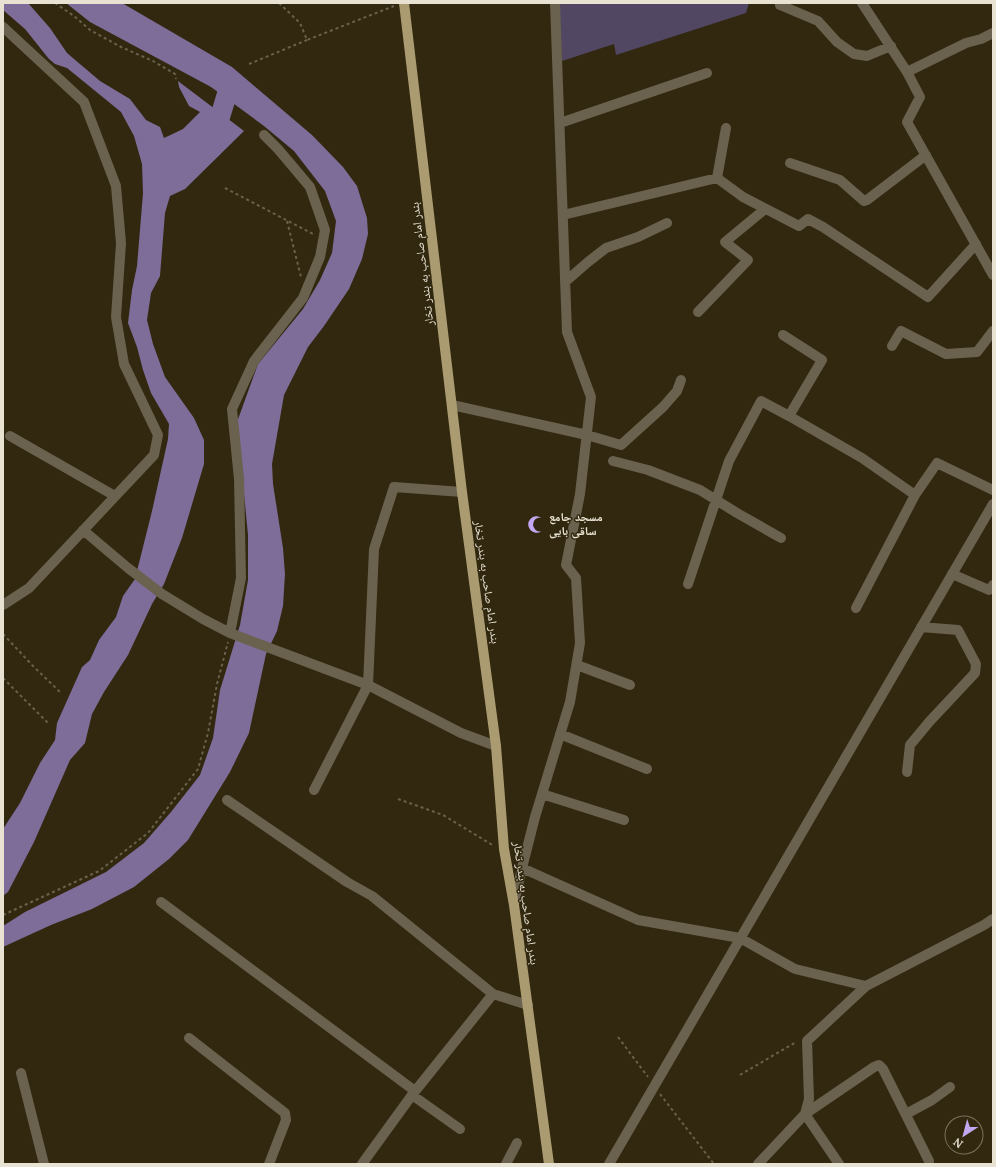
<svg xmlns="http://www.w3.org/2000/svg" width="996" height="1167" viewBox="0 0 996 1167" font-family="'PT Serif','Noto Naskh Arabic',serif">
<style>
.green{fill:#524763}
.water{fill:#7e6c99}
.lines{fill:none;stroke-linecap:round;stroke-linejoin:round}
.river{stroke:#7e6c99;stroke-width:20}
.path{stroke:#69614b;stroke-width:2;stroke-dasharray:3 3;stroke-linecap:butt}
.minor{stroke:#6a624e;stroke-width:10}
.major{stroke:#ab9b71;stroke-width:10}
.labels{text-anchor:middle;stroke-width:3;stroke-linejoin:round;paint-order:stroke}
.street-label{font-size:12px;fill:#e8e2d3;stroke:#31280f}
.poi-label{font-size:12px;font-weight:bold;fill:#e8e2d3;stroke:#31280f;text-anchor:start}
</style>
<rect width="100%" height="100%" fill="#31280f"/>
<path class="green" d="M559,3H749L746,13L616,55L614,44L562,61Z"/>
<path class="water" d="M3,3H28L50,28L67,53L100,81L130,99L146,120L160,127L164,138L183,129L200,112L189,106L179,87L178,81L244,131L185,189L170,196L165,213L160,276L151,293L147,320L153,344L165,377L194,418L204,440V464L182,538L164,584L152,604L128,655L104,692L92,714L85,743L70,760L34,842L8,892L3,896V829L20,803L40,763L55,740L57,723L82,667L90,660L99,640L116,617L123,596L135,579L152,511L168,439L169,424L151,393L143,370L137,347L128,323L132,290L137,266L143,193L142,164L134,136L121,112L67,68L55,64L49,59L25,29L3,10Z
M66,3H122L232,67L312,135L343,167L357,186L367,218L368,234L362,259L349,289L324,326L308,347L284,395L272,464L273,484L283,548L285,574L283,606L277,631L266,654L249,733L230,772L188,840L169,859L134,887L92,909L51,925L3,947V926L25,912L106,872L144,843L171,812L200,775L213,738L220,690L240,625L248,580V535L237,422L258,364L303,309L320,280L332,253L336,221L325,191L294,151L264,126L211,87L90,22Z"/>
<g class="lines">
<path class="river" d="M208,138L216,130L231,81"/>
<path class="path" d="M55,3L74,16L90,30L121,47L153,61L175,74L176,79
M279,3L300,23L307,40L394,6
M249,64L307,40
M225,188L313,234
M287,221L301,277
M3,634L33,666L61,693
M3,678L48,723
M398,799L443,815L494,846
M3,915L99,871L148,833L198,769L208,733L217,684L228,642
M618,1037L648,1077
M740,1075L796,1042
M660,1094L714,1164"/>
<path class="minor" d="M862,3L907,72L966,43L981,39L993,33
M780,5L818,21L837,42L854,54L867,56L891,46
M3,27L84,102L116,186L121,243L116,317L124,364L158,435L154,455L29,588L3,605
M907,72L920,97L907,122L993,275
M560,123L707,73
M790,163L840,180L864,201L867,200L926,155
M717,178L726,128
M563,215L717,178L743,197L799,226L808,219L823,227L928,297L976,244
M565,282L588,262L606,248L638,237L667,223
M698,312L748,260L725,242L765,209
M783,335L822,360L789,416L862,458L915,495
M892,346L901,331L946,354L977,352L993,331
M452,405L587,435L621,445L663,407L677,391L681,380
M10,436L115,496
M613,461L648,470L700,490L737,513L781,538
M83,530L128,568L162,594L203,619L230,633L368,685L461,733L496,746
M952,574L989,590L993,585
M688,584L729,461L761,401L789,416
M856,608L915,495L937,463L993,490
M230,633L241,578L239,479L232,409L254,361L303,298L320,257L325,230L310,187L278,149L264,135
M577,665L630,685
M560,734L647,769
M907,772L910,745L930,721L975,673L976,664L958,630L921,627
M314,790L368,685L374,549L394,487L462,492
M542,794L624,820
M227,800L347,882L372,896L493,994L528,1005
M522,868L638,920L740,938L795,969L866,986L984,925L993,919
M161,902L415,1091
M514,904L522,868L535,817L570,702L580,643L576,578L566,565L580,494L591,397L567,332L555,3
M189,1038L285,1113L286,1120L269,1164
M21,1073L44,1164
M412,1095L460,1129
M906,1114L932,1100L950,1087
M362,1164L412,1095L493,994
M506,1164L517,1143
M609,1164L993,504
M758,1164L805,1114L809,1099L807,1041L866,986
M839,1164L805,1114L874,1067L879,1065L883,1069L929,1161"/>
<path class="major" d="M404,3L462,492L496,746L504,849L514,905L549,1164"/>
</g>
<defs>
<symbol id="mosque-bare" viewBox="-9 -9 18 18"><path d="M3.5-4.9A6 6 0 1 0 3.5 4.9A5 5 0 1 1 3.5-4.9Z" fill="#c4a7f1" stroke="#31280f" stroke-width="2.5" paint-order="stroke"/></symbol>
</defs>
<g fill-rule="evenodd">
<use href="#mosque-bare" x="524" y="512" width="25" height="25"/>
</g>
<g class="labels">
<g class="street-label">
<text transform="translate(422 264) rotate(-97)" y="4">بندر امام صاحب به بندر تخار</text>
<text transform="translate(487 582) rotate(82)" y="4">بندر امام صاحب به بندر تخار</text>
<text transform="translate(526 903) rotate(82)" y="4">بندر امام صاحب به بندر تخار</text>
</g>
<g class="poi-label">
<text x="549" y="521">مسجد جامع<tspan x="549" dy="14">ساقی بایی</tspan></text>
</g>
</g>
<rect width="996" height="1167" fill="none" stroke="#e8e2d3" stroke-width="8"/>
<g transform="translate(964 1135) rotate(216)"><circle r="19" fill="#31280f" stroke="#7a725d"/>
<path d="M0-3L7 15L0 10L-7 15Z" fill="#c4a7f1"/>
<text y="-6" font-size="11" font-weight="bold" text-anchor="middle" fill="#e8e2d3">N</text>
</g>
</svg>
